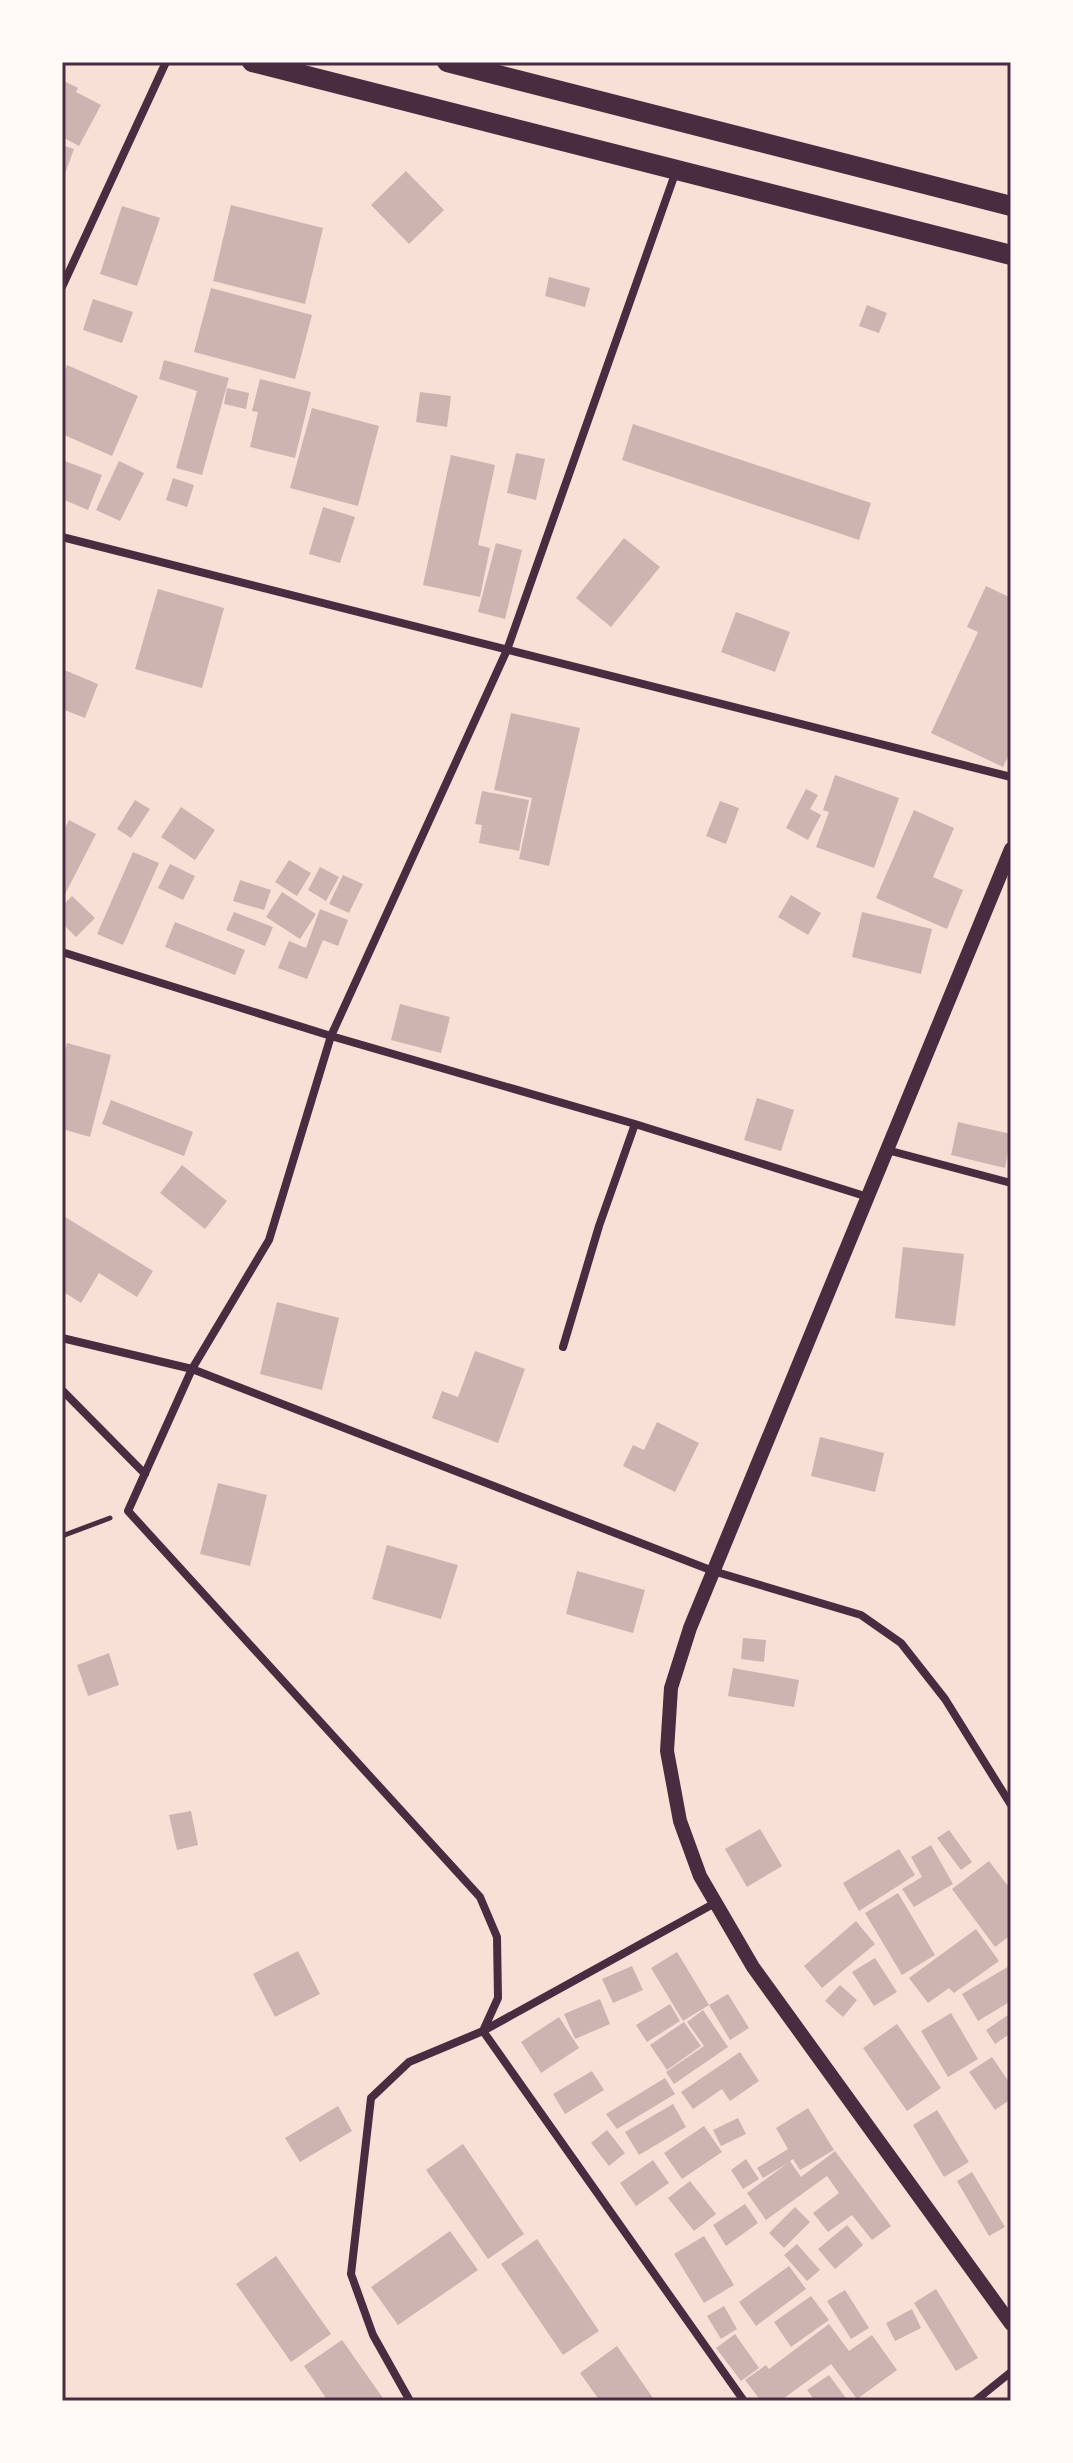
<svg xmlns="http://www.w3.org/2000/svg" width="1073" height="2463" viewBox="0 0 1073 2463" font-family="'Roboto Serif',serif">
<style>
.building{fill:#ccb4b1}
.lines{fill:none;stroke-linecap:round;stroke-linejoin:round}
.path{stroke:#4a2c40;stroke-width:5}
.minor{stroke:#4a2c40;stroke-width:8}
.tertiary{stroke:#4a2c40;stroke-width:14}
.primary{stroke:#4a2c40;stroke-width:20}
.neatline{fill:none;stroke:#4a2c40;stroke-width:3}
</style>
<rect width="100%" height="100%" fill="#f7e1d7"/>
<path class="building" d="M62,80L78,88L76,92L101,105L79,146L62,137Z
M62,145L74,149L62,182Z
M406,171L444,210L409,244L371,205Z
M231,205L323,228L305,304L213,281Z
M122,206L160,218L137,286L100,274Z
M549,277L590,288L585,307L545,296Z
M211,288L312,315L295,379L194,352Z
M93,299L133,312L122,343L83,330Z
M867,305L887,313L879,333L859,326Z
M164,360L229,378L202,475L176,468L197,391L159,379Z
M67,365L138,396L112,456L62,434V377Z
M260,379L311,392L295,458L250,447L258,412L252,411Z
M227,388L249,393L246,409L224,404Z
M420,392L451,396L447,427L416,422Z
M312,408L379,426L358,506L290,488Z
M633,424L871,503L859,540L622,460Z
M516,453L545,459L536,500L507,493Z
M451,455L495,465L478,545L490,548L480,597L423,585Z
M62,460L102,475L88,510L62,499Z
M119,461L144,473L120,521L96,510Z
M173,478L194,485L187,507L166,500Z
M323,507L355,517L340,563L309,554Z
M624,538L660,567L611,627L576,598Z
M496,543L522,550L505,619L478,612Z
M986,586L1011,598V750L1003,767L931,733L978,632L967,627Z
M158,589L224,608L202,688L135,669Z
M736,612L790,632L775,672L721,652Z
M62,669L98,684L85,718L62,709Z
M511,713L580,728L549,866L519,859L532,798L494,790Z
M835,775L899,798L874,868L816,847L829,812L823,810Z
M806,789L818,795L810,809L821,815L808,840L786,828Z
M482,791L529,800L519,851L479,843L482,825L475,824Z
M135,800L150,809L131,838L117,829Z
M720,801L739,808L726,844L706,836Z
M181,807L215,830L195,860L161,837Z
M914,810L954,828L933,877L963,890L947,929L876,898Z
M69,820L96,834L62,900V834Z
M133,852L159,863L123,945L97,934Z
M289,860L311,873L297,896L275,882Z
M170,864L195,876L183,900L158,888Z
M320,867L339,877L326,901L308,890Z
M343,875L363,884L349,913L329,904Z
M240,880L271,890L264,910L233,901Z
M282,892L316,914L300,939L266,917Z
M791,895L821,913L808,935L778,917Z
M72,896L95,918L76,937L62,923V906Z
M320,909L348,920L338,946L323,940L307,979L278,968L289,941L306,948Z
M234,912L273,927L265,946L226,930Z
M862,912L932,929L921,974L852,957Z
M175,922L245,950L235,975L165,947Z
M400,1004L450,1017L441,1053L391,1040Z
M67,1043L111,1055L90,1137L62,1129V1060Z
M757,1098L794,1110L781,1151L744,1140Z
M111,1100L193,1132L184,1156L102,1124Z
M958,1122L1011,1134L1005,1168L951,1155Z
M182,1165L227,1201L205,1229L160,1193Z
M62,1215L153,1271L137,1297L99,1273L81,1303L62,1291Z
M903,1247L964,1254L955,1326L895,1318Z
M277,1302L339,1318L322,1390L260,1374Z
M475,1351L525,1369L498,1443L432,1418L442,1391L458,1397Z
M657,1422L699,1443L675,1492L623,1466L633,1445L644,1450Z
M820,1437L884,1453L875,1492L811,1476Z
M218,1483L267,1495L250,1566L200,1554Z
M387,1545L458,1565L441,1619L372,1599Z
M577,1571L645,1590L633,1633L566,1614Z
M743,1638L766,1640L764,1662L741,1659Z
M109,1653L119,1685L88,1696L77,1665Z
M733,1668L799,1680L794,1707L728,1696Z
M191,1811L198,1845L177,1850L169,1815Z
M760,1829L782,1866L747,1887L725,1849Z
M949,1830L972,1862L961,1870L937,1838Z
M931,1845L953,1884L914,1907L902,1889L922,1877L911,1857Z
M899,1849L915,1875L859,1911L843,1883Z
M989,1861L1011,1890V1935L995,1947L952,1889Z
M898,1893L935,1955L902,1975L865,1913Z
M856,1921L875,1944L822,1988L804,1966Z
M976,1929L999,1961L954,1993L949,1988L928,2003L909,1978Z
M298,1951L320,1994L275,2017L253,1974Z
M677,1952L709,2005L683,2021L651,1968Z
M875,1958L897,1992L874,2006L852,1972Z
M1011,1965V2001L978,2021L962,1994Z
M632,1966L643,1990L613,2003L602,1979Z
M840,1985L857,2000L843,2017L825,2001Z
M728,1994L749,2028L730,2040L709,2005Z
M600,1999L610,2024L575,2039L564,2014Z
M670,2004L680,2021L647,2042L636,2025Z
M703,2010L728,2047L674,2084L666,2072L704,2046L687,2022Z
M951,2013L978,2059L948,2077L921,2031Z
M1011,2013V2033L995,2044L986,2030Z
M559,2017L579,2048L541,2073L521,2042Z
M684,2022L701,2046L667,2070L650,2045Z
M897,2024L941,2088L907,2111L863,2048Z
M740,2052L759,2081L730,2101L722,2089L693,2109L681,2092Z
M992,2057L1011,2085V2099L995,2110L969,2072Z
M592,2071L604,2090L565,2114L553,2094Z
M665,2078L675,2094L617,2129L606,2114Z
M673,2104L686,2127L639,2155L625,2132Z
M338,2106L352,2131L300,2162L285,2138Z
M808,2108L834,2150L800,2170L793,2159L790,2161L801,2177L835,2151L891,2226L872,2240L852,2215L828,2232L813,2213L839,2193L827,2176L766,2220L747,2193L788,2163L763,2178L757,2168L788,2149L776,2128Z
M937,2110L969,2162L944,2177L913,2125Z
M738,2118L746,2134L721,2146L713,2130Z
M704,2126L722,2152L682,2179L664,2153Z
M607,2130L625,2153L609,2166L591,2143Z
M463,2144L524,2234L488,2259L426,2170Z
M746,2159L759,2179L743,2189L731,2170Z
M653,2160L669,2183L636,2206L620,2183Z
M972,2172L1005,2227L989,2236L957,2181Z
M690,2181L716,2214L694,2231L668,2198Z
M745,2204L758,2223L726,2246L713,2225Z
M795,2207L810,2222L784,2248L769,2233Z
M847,2225L863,2245L835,2269L818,2249Z
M450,2231L478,2270L398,2325L371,2287Z
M704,2236L734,2285L704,2303L674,2254Z
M537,2239L599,2331L563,2355L501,2264Z
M797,2244L820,2270L807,2281L784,2255Z
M276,2256L331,2334L291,2362L236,2284Z
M789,2266L806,2289L756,2326L739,2302Z
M936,2289L978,2358L956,2371L914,2303Z
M845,2290L869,2328L851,2339L827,2301Z
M811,2296L829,2320L791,2347L774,2322Z
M724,2306L737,2329L721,2339L707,2316Z
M912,2309L921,2328L895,2341L886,2323Z
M829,2324L849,2351L872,2335L897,2370L857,2399L831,2364L780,2401H761L745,2380L766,2365L769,2369Z
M735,2334L759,2368L741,2381L716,2348Z
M342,2340L385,2401H328L304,2366Z
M617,2346L655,2401H600L580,2373Z
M829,2375L848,2401H815L807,2390Z"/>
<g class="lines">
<path class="path" d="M62,1536L110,1518"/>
<path class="minor" d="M676,171L507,650L331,1036L269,1240L192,1369L128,1511L480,1897L497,1937L498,1998L483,2031L715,1903
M62,287L166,62
M62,537L1011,777
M62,952L331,1036L635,1124L868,1197
M887,1150L1011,1183
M62,1338L192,1369L713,1571L861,1615L901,1643L945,1699L1011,1805
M563,1347L599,1226L635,1124
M62,1390L145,1474
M410,2401L373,2335L351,2274L371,2098L409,2062L483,2031L744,2401
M975,2401L1011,2372"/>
<path class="tertiary" d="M1011,849L690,1628L671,1688L667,1751L680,1821L700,1876L753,1967L1011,2324"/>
<path class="primary" d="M252,62L1011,255
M447,62L1011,206"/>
</g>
<rect width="1073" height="2463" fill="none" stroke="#fffaf5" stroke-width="128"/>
<rect x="64" y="64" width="945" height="2335" class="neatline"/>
</svg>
